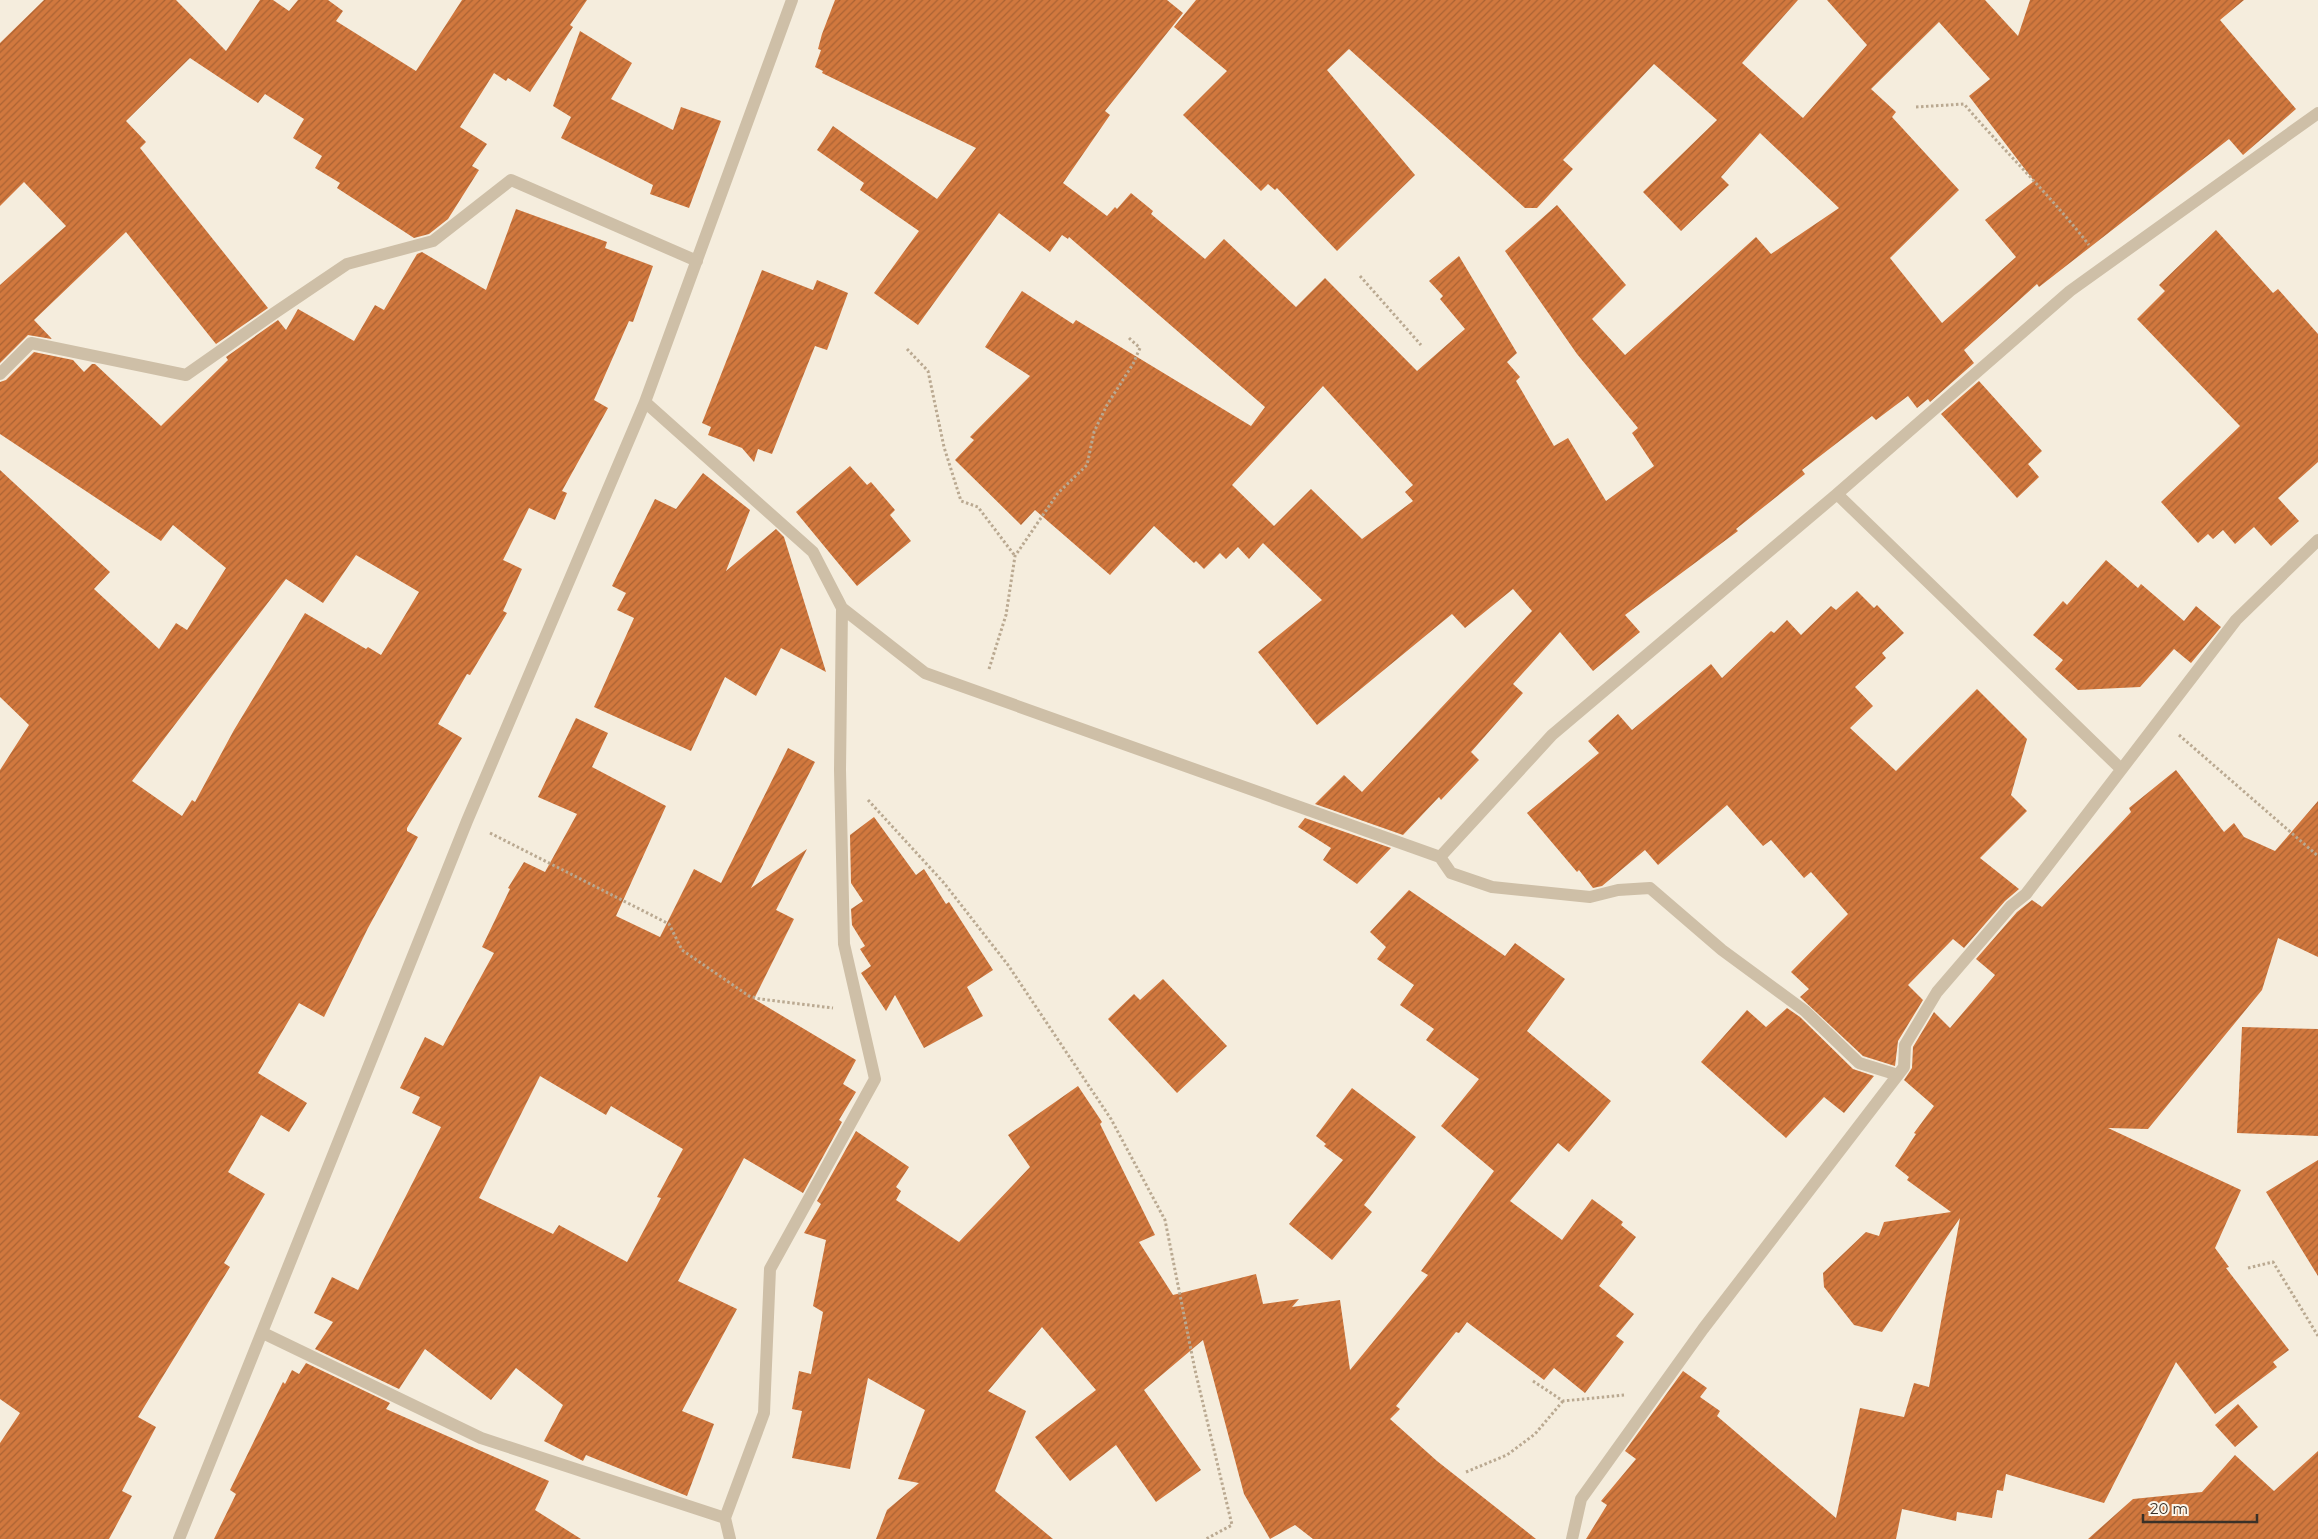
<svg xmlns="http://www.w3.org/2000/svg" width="2318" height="1539" viewBox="0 0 2318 1539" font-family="Montserrat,sans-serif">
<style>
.building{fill:url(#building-hatch);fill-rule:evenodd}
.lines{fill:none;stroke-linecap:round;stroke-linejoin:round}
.path{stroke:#baa991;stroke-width:3;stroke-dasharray:2.5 2.5;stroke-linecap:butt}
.minor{stroke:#cebfa7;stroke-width:12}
</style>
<defs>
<pattern id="building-hatch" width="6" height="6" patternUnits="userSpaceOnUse" patternTransform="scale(1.25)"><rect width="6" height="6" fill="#d1783e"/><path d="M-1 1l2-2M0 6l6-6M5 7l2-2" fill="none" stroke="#ab6334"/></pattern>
</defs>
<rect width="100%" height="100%" fill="#f5eddd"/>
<path class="building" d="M44,0H176L226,51L260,0H273L289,11L298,0H328L343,11L336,21L416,71L462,0H587L570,25L573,27L530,92L508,78L506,81L494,73L460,127L487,144L472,166L479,170L448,219L429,234L414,238L337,188L340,183L315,168L322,156L293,138L304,119L265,94L258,103L190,58L126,121L146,142L140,148L268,308L216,344L126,232L34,320L52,339L28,335L0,363V285L66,226L24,182L0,206V43Z
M835,0H1167L1183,13L1105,111L1110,115L1063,183L1107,216L1115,207L1117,209L1131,193L1153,211L1151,214L1205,259L1224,239L1296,307L1325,278L1417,371L1465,329L1440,299L1443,296L1429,281L1459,256L1517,353L1507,362L1520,377L1516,381L1554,446L1568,438L1606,501L1654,466L1632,433L1638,428L1577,354L1505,251L1557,205L1626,285L1592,319L1625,355L1756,237L1771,254L1839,208L1760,133L1721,177L1729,185L1681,231L1643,192L1717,120L1654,64L1563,160L1573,169L1537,208H1525L1349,49L1327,70L1415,175L1337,251L1277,188L1275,190L1268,184L1261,191L1183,115L1227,71L1174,27L1196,0H1798L1742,63L1803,118L1867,45L1827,0H1985L2018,36L2030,0H2244L2220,20L2296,109L2243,155L2229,139L2039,287L2037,284L1964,350L1974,363L1930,402L1928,399L1917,408L1908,396L1876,420L1872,416L1802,470L1805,474L1736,529L1738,531L1625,615L1640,632L1593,671L1560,632L1513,684L1523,693L1471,752L1479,760L1441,800L1439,797L1403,835L1315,804L1344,775L1362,792L1532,611L1513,589L1465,628L1452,614L1317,725L1258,652L1322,600L1263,543L1249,559L1238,547L1226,559L1220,553L1204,569L1196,561L1194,563L1154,526L1110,575L1035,510L1021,525L955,460L974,440L970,437L1030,376L985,347L1022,291L1073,324L1076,320L1251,426L1265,407L1069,237L1068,239L1062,235L1050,252L999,213L918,325L874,293L919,231L860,190L864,183L817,150L833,126L937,199L976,148L822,73L823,71L815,67L821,50L818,49L822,34ZM1939,22L1990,79L1969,96L2034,181L1985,220L2016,257L1942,323L1890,258L1959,190L1892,117L1896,112L1871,89ZM1323,386L1413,485L1405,492L1413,501L1362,539L1311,489L1274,526L1232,485Z
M580,31L632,63L611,99L673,130L681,107L721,121L689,208L650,194L653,185L561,138L571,117L553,106Z
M516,209L607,242L605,248L653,266L633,322L629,321L594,400L608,408L562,491L567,493L555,520L529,508L503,560L522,569L503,611L507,613L470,675L467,674L438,724L462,738L407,828V831L418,837L368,928L324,1017L299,1003L258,1073L307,1103L289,1132L261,1115L228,1172L265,1194L224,1263L230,1267L138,1417L156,1427L122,1491L132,1496L109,1539H0V1443L20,1413L0,1399V770L29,725L0,697V470L110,572L94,589L159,649L176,623L187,630L226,568L173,525L161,541L0,434V382L6,380L34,352L73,360L84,372L92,364H95L161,426L228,360L226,357L278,320L286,330L298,309L354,341L375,305L384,310L417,254L422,252L486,290ZM356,555L419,592L381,655L368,647L366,649L305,613L234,730L195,802L192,800L182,816L132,781L286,579L323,603Z
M2216,230L2273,293L2278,289L2318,334V462L2278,498L2299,521L2271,546L2254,527L2235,544L2223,530L2213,539L2208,534L2198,543L2161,502L2240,426L2137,319L2165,291L2159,285Z
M762,270L813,290L817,280L848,293L827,350L815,346L772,454L758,449L754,462L742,448L708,435L711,427L702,423Z
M1979,381L2042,451L2028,464L2039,477L2017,498L1941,414Z
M850,466L867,485L871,482L895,510L890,515L911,541L857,586L796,512Z
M703,473L750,510L726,571L776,529L784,537L826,672L781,648L756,696L725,677L691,751L594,707L634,618L617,610L626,593L612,586L655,499L676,509Z
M2106,560L2138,588L2141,584L2184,621L2196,606L2221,627L2191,663L2174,649L2140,687L2078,690L2055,669L2063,660L2033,635L2063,601L2067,605Z
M1857,591L1874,608L1877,605L1904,633L1882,653L1886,658L1855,687L1873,706L1850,728L1896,771L1977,689L2027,739L2011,795L2027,811L1980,858L2019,889L2005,901L1964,948L1953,939L1908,985L1923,1000L1898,1041L1895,1066L1863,1056L1800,997L1809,989L1791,972L1848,914L1811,872L1804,878L1771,840L1763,846L1727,805L1658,865L1645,850L1602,886L1593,888L1579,870L1577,872L1527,813L1599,753L1588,741L1618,714L1632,730L1711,664L1722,678L1771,631L1774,633L1787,620L1801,635L1831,606L1836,610Z
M576,718L608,733L592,767L666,806L616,916L660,937L694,869L721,883L788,748L815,762L751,888L807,849L776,910L794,919L754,999L856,1060L843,1084L856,1092L839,1120L842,1122L803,1193L744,1158L678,1281L737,1309L682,1411L714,1424L687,1496L586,1455L583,1461L544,1441L563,1405L516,1368L491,1400L425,1349L399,1389L315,1349L333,1322L314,1313L332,1277L358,1290L441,1127L412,1113L420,1097L400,1088L425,1037L443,1046L494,953L482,947L510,889L508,888L524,862L545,872L577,814L538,797ZM540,1076L606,1115L611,1106L683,1149L657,1197L661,1198L627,1262L559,1225L553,1234L479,1198Z
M2176,770L2224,832L2234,823L2244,837L2275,851L2318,801V957L2278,938L2262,990L2148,1129L2108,1128L2241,1190L2215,1248L2229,1267L2226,1268L2289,1350L2273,1362L2277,1367L2215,1414L2176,1362L2104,1503L2006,1474L2003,1491L1997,1490L1992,1518L1957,1512L1956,1521L1902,1509L1896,1539H1586L1607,1505L1601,1501L1636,1459L1625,1451L1683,1371L1707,1388L1700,1397L1720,1411L1717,1416L1836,1518L1860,1408L1904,1417L1914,1383L1929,1387L1960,1218L1882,1332L1854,1325L1824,1287L1823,1273L1866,1232L1879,1236L1884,1222L1951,1212L1907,1180L1909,1177L1895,1166L1916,1134L1914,1133L1934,1106L1904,1080L1912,1068L1913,1047L1934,1012L1950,1028L1995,975L1976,959L2017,912L2032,900L2042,907L2131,812L2129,808Z
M874,817L916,875L924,869L946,904L949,902L993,970L967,987L983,1016L924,1048L895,995L886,1011L861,973L871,966L860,949L865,946L852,925L851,909L863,901L851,883L850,835Z
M1305,818L1391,848L1357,884L1323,860L1331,848L1298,827Z
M1409,890L1505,956L1515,943L1565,979L1527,1031L1611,1101L1569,1152L1558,1143L1510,1201L1562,1240L1592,1199L1623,1222L1621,1225L1636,1237L1599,1286L1634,1314L1616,1336L1624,1342L1585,1393L1554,1368L1544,1380L1467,1322L1459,1333L1456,1332L1396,1406L1400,1409L1390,1419L1437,1461L1536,1539H1313L1295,1525L1270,1539L1244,1494L1203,1340L1144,1390L1201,1470L1156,1502L1116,1445L1070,1481L1035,1437L1096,1390L1042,1327L988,1391L1026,1411L995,1491L1053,1539H876L887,1510L919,1483L898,1479L925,1410L868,1378L850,1469L792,1458L802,1411L792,1409L799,1371L811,1374L823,1312L813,1306L826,1240L804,1233L821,1204L817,1201L856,1131L909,1167L896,1187L901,1191L896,1200L959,1242L1030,1167L1008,1135L1078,1086L1102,1122L1100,1124L1155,1235L1139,1242L1173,1295L1256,1274L1263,1304L1299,1299L1292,1307L1340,1300L1350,1370L1428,1275L1421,1271L1494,1171L1441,1126L1479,1079L1426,1040L1434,1029L1400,1005L1414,985L1377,959L1386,947L1370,932Z
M1163,979L1227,1046L1177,1093L1108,1019L1134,994L1140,1000Z
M1787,1008L1800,1017L1853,1069L1874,1076L1844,1113L1824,1097L1786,1138L1701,1062L1747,1010L1766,1027Z
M2242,1027L2318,1029V1136L2237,1133Z
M1352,1088L1416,1137L1364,1205L1372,1212L1332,1260L1289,1224L1343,1160L1324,1146L1326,1144L1316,1136Z
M2318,1160V1276L2266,1192Z
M306,1363L390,1403L386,1409L549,1481L535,1510L581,1539H214L236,1494L230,1490L283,1382L285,1384L292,1370L299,1374Z
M2238,1404L2258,1427L2235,1447L2215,1425Z
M2318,1451V1539H2088L2133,1499L2202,1492L2235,1455L2274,1491Z"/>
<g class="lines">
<path class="path" d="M1916,107L1964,104C2005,152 2051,196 2089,245
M1360,276L1421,345
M907,349L928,371L944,447L961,501L978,507L1015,556
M989,669L1006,615L1015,556L1058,493L1087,465L1094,432L1107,405L1133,364L1140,348L1129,338
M2179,735L2318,856
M868,800L944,883L1008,965L1111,1119L1165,1220L1195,1370L1232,1525L1206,1539
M490,833L669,924L682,950L749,996L760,999L833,1008
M2248,1268L2273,1262L2318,1336
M1533,1381L1563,1401L1624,1395
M1466,1472L1507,1455L1535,1434L1563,1401"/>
<path class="minor" d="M0,374L31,343L186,375L273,314L347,264L433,241L511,180L697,261
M645,402L813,552L842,608L925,673L1440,857L1451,873L1492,887L1590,897L1618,890L1650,888L1722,950L1805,1011L1859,1063L1898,1075
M1837,494L2070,291L2318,113
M1440,857L1552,735L1837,494L2121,769
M263,1333L481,1438L725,1518
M179,1539L467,821L645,402L792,0
M730,1539L725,1518L764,1413L770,1269L875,1079L844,944L840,770L842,608
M1572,1539L1581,1499L1703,1329L1904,1067L1905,1045L1937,992L2011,906L2026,894L2236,620L2318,540"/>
</g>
<path d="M2143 1514v8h114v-8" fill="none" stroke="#3a3128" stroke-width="2.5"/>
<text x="2150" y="1514" font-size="15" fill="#3a3128" stroke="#fcf6ea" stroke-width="4" paint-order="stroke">20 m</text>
</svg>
